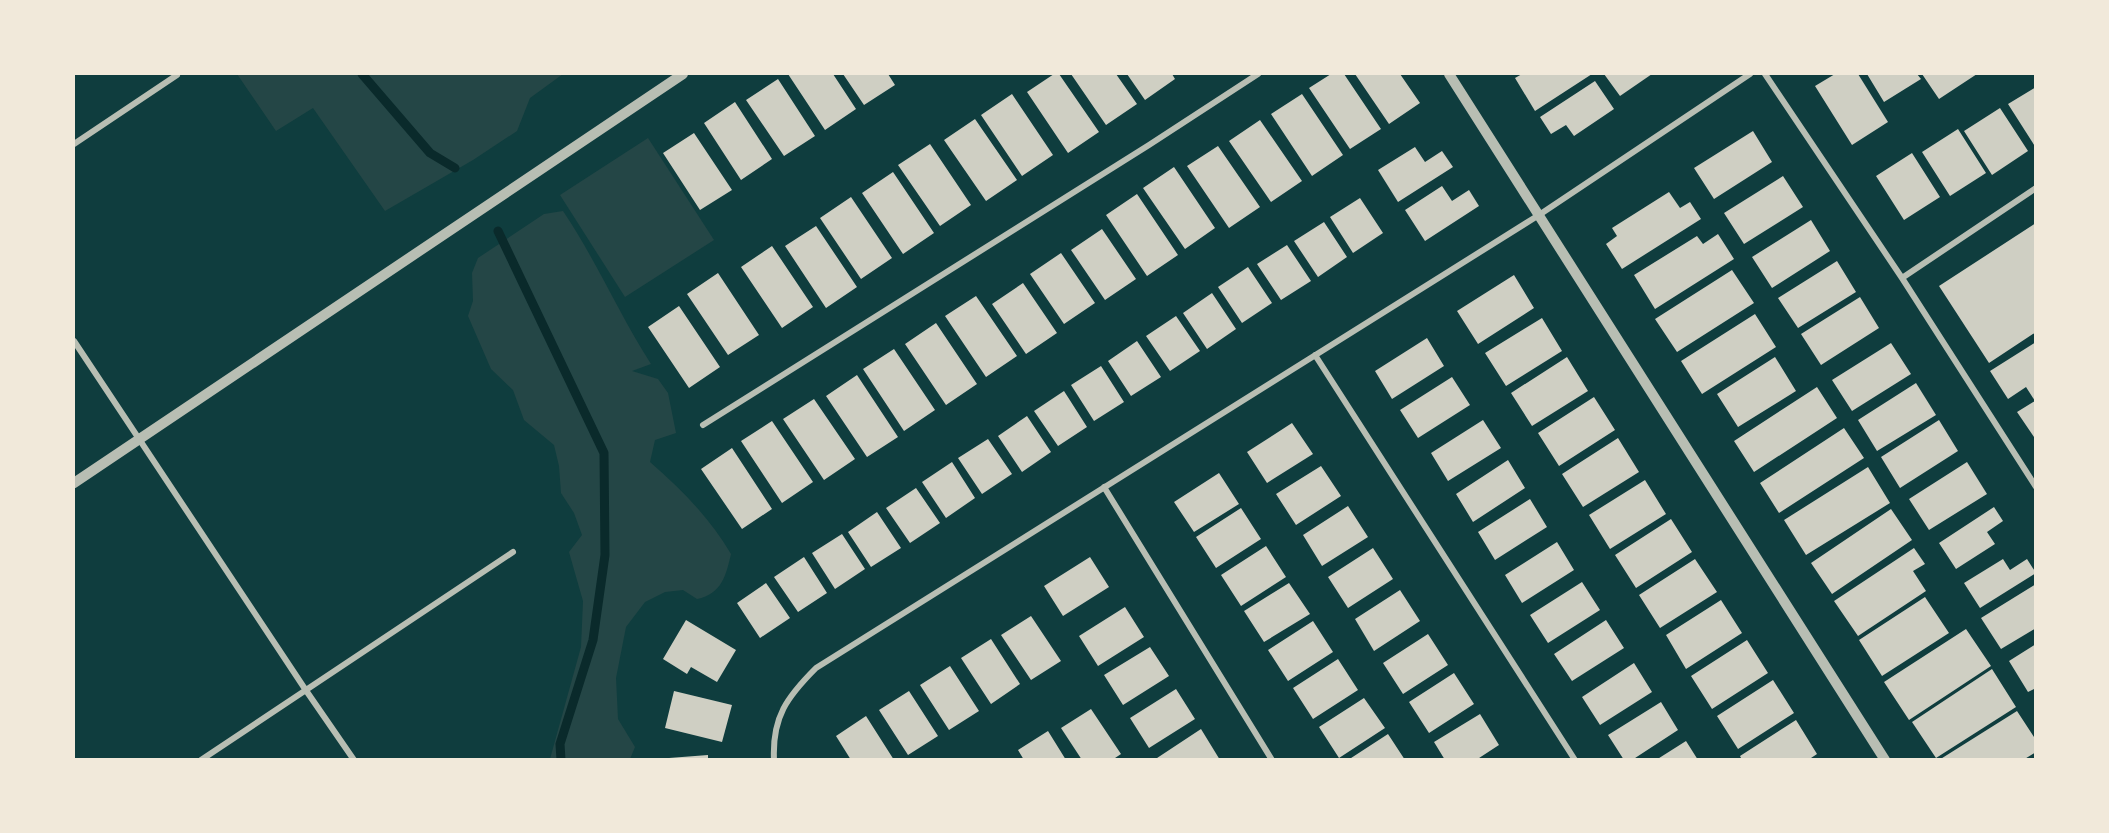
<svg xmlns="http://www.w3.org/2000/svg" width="2109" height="833" viewBox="0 0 2109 833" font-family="'Source Sans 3',sans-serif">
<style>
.green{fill:#244646}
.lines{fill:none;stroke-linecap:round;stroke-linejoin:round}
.stream{stroke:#0a2a2b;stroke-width:9}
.building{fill:#cfcfc3}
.minor{stroke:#b8beb3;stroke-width:6}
.tertiary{stroke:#b8beb3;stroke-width:10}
</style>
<rect width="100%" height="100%" fill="#0f3d3e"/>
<path class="green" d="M237,74H563L530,98L517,131L473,160L385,211L313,108L276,131Z
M648,138L714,240L625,297L560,195Z
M563,211C596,260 619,314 651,364L632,371L658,379L668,393L676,433L655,440L650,462C682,490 709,517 731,554C726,575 722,594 697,599L683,590L665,592L645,602L626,627L616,678L618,719L635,747L630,759H550L581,647L583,601L569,552L582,535L574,513L561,493L559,466L554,445L524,420L513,390L491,369L468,316L473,301L472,273L478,258L544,214Z"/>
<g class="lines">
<path class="stream" d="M362,74L430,153L455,168
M498,231L604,453L605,555L593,640L560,744L561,760"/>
</g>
<path class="building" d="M788,74H833L856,109L825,130Z
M843,74H888L895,85L864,105Z
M1054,74H1059L1099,132L1068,153L1027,92Z
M1071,74H1116L1137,104L1106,125Z
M1127,74H1172L1175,79L1145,100Z
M1331,74H1344L1381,129L1350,149L1309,88Z
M1355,74H1400L1420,103L1389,124Z
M1522,74H1592L1535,111L1515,78Z
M1604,74H1652L1620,96Z
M1835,74H1858L1888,122L1852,145L1815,86Z
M1867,74H1917L1921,79L1884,102Z
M1922,74H1977L1939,99Z
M778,79L815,136L784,156L746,100Z
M1595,81L1614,109L1574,136L1566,125L1551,134L1540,117Z
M2036,87V148L2008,104Z
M1012,94L1053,155L1022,176L981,115Z
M1302,94L1343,155L1312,176L1271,114Z
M735,102L772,159L741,180L704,123Z
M2000,108L2028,151L1992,175L1964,131Z
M975,119L1017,180L986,201L944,140Z
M1260,120L1302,181L1271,202L1229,141Z
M1958,129L1986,173L1950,196L1922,152Z
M1753,131L1772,162L1714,199L1694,168Z
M694,133L732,190L700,210L663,153Z
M930,144L971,205L940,226L898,165Z
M1218,146L1260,207L1229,228L1187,166Z
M1415,147L1425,162L1442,151L1453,167L1398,202L1378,170Z
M1912,153L1940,197L1904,220L1876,176Z
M1174,167L1215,228L1185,249L1143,188Z
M893,172L934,233L903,254L862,193Z
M1783,176L1803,207L1744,244L1724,213Z
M1442,186L1452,201L1469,190L1479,206L1425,241L1405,210Z
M1669,192L1680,208L1690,202L1701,219L1622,269L1606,244L1617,236L1612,228Z
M1137,194L1178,255L1147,276L1106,215Z
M851,197L892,258L861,279L820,218Z
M1360,198L1383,233L1353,253L1330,217Z
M1811,220L1830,251L1772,288L1752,257Z
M1324,222L1347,257L1318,277L1294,241Z
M2036,223V332L1989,363L1939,286Z
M816,226L857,287L826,308L785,246Z
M1102,229L1136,279L1105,300L1071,250Z
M1718,234L1734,259L1655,309L1634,275L1697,236L1703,244Z
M1287,245L1311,281L1281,300L1257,264Z
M772,246L813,307L782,328L741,267Z
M1061,253L1095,303L1064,324L1030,274Z
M1837,261L1856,292L1798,328L1778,298Z
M1248,267L1272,303L1242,323L1218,287Z
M1732,270L1754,303L1677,352L1655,319Z
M718,273L759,335L728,355L687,294Z
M1514,275L1534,308L1478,344L1457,311Z
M1023,283L1057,333L1026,354L992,304Z
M1212,293L1236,329L1207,349L1183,313Z
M976,296L1017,356L986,377L945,316Z
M1860,297L1879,328L1821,365L1801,334Z
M679,306L720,367L689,388L648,327Z
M1755,314L1776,347L1702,394L1681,361Z
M1176,316L1200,351L1170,371L1146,336Z
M1542,318L1562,351L1506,386L1485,353Z
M936,323L977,384L946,405L905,344Z
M1427,338L1444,366L1392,399L1375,371Z
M1137,341L1161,377L1131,396L1108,361Z
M2036,342V440L2017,412L2035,401L2026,387L2008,399L1990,371Z
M1891,343L1911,374L1852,411L1832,380Z
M894,349L935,410L904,431L863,369Z
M1567,357L1588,391L1532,426L1511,393Z
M1775,357L1796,391L1738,427L1717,394Z
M1101,366L1124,402L1094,421L1071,385Z
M857,375L898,437L867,457L826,396Z
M1452,377L1470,405L1418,438L1400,410Z
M1916,383L1936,415L1877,451L1858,420Z
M1817,387L1837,418L1754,472L1734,441Z
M1064,391L1087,427L1058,446L1034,411Z
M1594,397L1615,430L1559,466L1538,433Z
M814,399L855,459L824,480L783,419Z
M1027,416L1051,452L1022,472L998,436Z
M1483,420L1501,448L1448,481L1431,453Z
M1939,420L1958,451L1900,488L1881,457Z
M772,421L813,482L782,503L741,441Z
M1292,423L1313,454L1267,483L1247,452Z
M1844,428L1864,458L1779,513L1760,483Z
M1618,438L1639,472L1583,507L1562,474Z
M988,439L1012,474L982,494L958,458Z
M732,448L772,509L742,529L701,469Z
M1508,460L1525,488L1473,522L1456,494Z
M952,462L975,498L946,518L922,482Z
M1967,462L1987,494L1929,530L1909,499Z
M1321,466L1341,496L1296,525L1276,494Z
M1868,467L1890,503L1806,555L1784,520Z
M1219,473L1239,504L1194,532L1174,502Z
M1645,480L1666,514L1610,549L1589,515Z
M916,488L940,523L910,543L886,508Z
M1530,499L1547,527L1495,560L1478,532Z
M1348,506L1368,537L1322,566L1303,535Z
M1994,507L2003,521L1987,532L1995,544L1956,569L1939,543Z
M1241,508L1261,539L1216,568L1196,537Z
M1891,509L1912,540L1832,594L1811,563Z
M877,512L901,548L871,567L848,532Z
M1671,519L1692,552L1636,588L1615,555Z
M842,534L865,569L835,589L812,553Z
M1557,542L1574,570L1522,603L1505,575Z
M1266,546L1286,577L1241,606L1221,575Z
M1373,548L1393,579L1348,608L1328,577Z
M1914,548L1925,564L1913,571L1926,591L1858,636L1834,601Z
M804,557L827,593L798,612L774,577Z
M1090,557L1109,587L1063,616L1044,586Z
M1695,559L1717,592L1660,628L1639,595Z
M2003,559L2010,570L2027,559L2036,573L1980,608L1964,583Z
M1582,582L1600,610L1548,643L1530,615Z
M766,583L790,618L760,638L737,603Z
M1289,583L1310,614L1264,642L1244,611Z
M2036,584V628L2001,649L1981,618Z
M1400,590L1420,621L1374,651L1355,619Z
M1925,597L1949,633L1882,676L1859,640Z
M1721,600L1742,633L1686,669L1666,635Z
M1125,607L1144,637L1098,666L1079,636Z
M1031,616L1061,661L1031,680L1001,635Z
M686,620L736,650L717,682L691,667L687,674L663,659Z
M1606,620L1624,648L1572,681L1554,654Z
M1313,621L1333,652L1288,681L1268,650Z
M1966,629L1991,666L1909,720L1884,682Z
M1428,634L1448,665L1403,694L1383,663Z
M991,639L1020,684L991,704L961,658Z
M1747,640L1768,673L1712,709L1691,676Z
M2036,644V688L2028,692L2009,661Z
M1150,647L1169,676L1123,705L1104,675Z
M1338,659L1358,690L1313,719L1293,688Z
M1634,663L1652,692L1600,725L1582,697Z
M950,666L979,711L949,730L920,685Z
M1992,669L2016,707L1936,758L1912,722Z
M1454,673L1474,704L1429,733L1409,702Z
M1773,680L1794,713L1738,749L1717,716Z
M1176,689L1195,719L1149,748L1130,718Z
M674,691L732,705L722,742L665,728Z
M909,691L938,736L908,755L879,710Z
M1364,698L1385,728L1339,758L1319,727Z
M1661,702L1678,730L1632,760H1624L1608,735Z
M1091,709L1121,754L1112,760H1082L1061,728Z
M2017,711L2036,740V752L2023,760H1939Z
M1480,714L1499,745L1476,760H1445L1434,742Z
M866,716L894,760H851L836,736Z
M1796,720L1817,754L1808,760H1742L1740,756Z
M1201,729L1220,760H1154Z
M1048,731L1066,760H1024L1018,750Z
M1388,734L1405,760H1348Z
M1686,741L1698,760H1656Z
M708,755V760H669V758Z"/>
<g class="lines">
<path class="minor" d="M1765,74L1902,278L2036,487
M74,144L177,75
M1902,278L2036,188
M74,341L305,689L354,760
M1315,355L1575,760
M703,425L1149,145L1258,74
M1104,487L1272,760
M201,760L513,552
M774,760C772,717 787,697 816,668L1539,215L1750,74"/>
<path class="tertiary" d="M1449,74L1885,760
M74,483L683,74"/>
</g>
<rect width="2109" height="833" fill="none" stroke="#f1e9da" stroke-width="150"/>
</svg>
